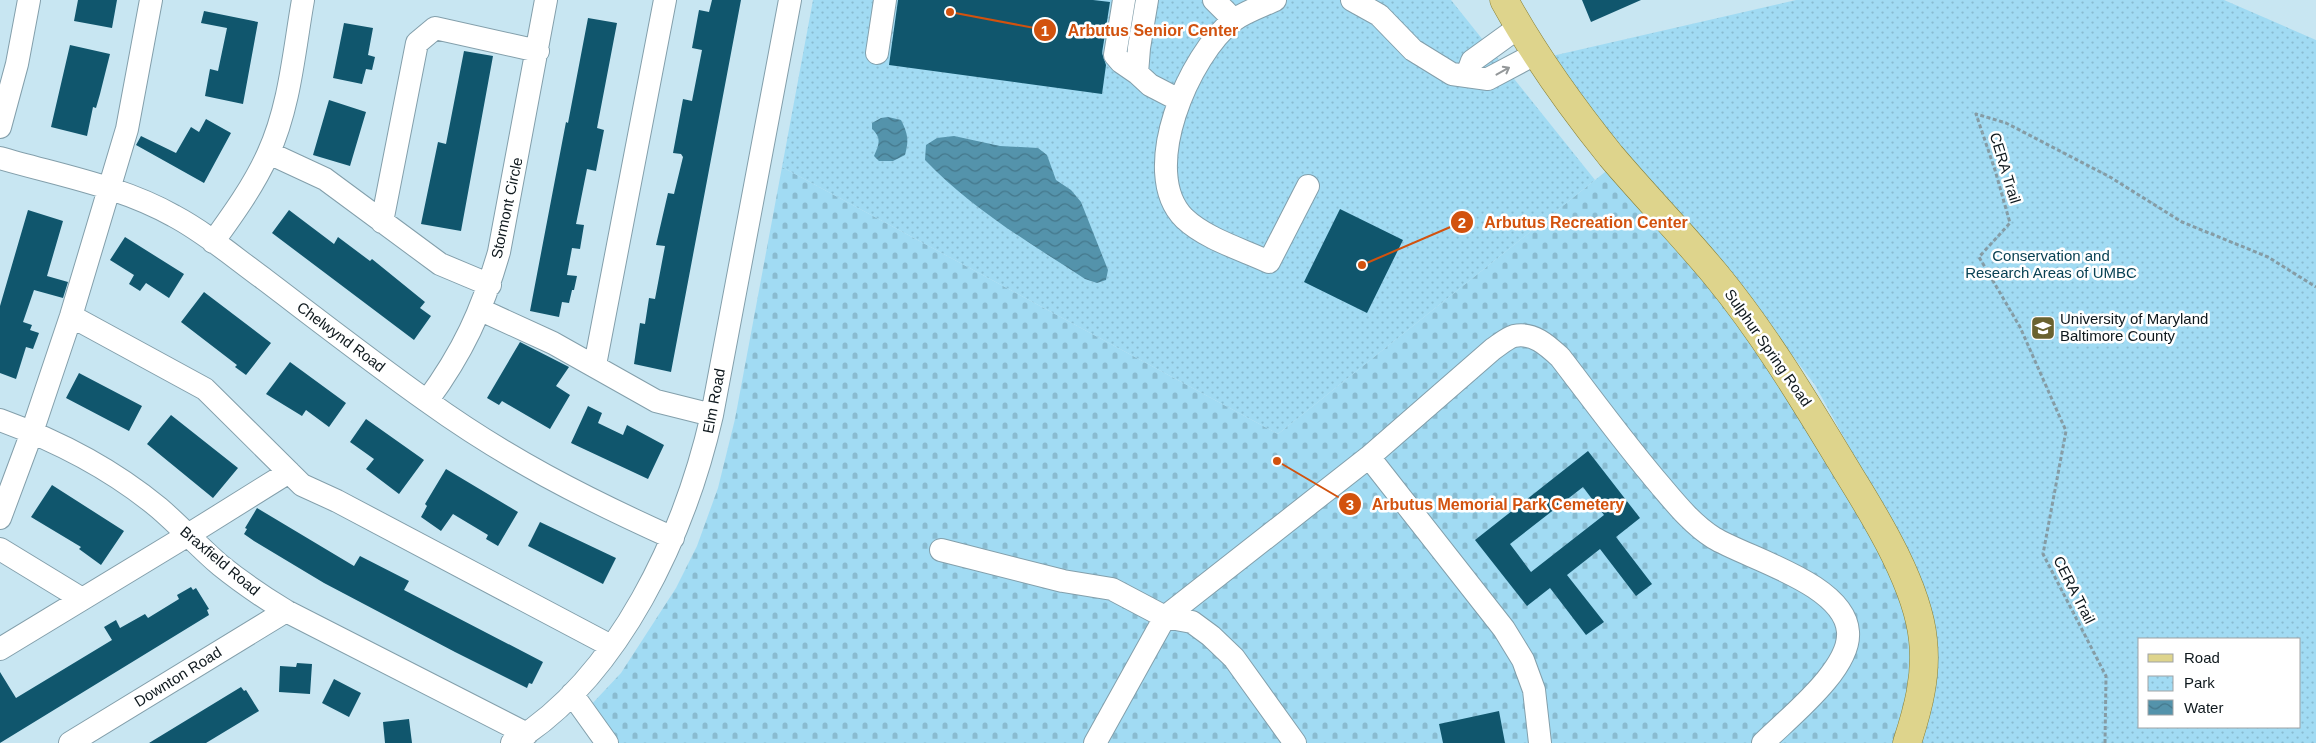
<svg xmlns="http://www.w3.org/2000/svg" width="2316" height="743" viewBox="0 0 2316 743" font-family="Arial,sans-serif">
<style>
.cemetery{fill:url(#cemetery-stones)}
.park{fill:url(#park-dots);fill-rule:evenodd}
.water{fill:url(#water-waves)}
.building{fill:#10566d;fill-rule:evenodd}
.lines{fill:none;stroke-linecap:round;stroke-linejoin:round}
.minor-casing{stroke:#839fab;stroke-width:24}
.major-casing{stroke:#877f34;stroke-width:29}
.path{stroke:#859ca5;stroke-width:3;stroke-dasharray:4 2.5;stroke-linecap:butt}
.minor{stroke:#fff;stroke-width:22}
.major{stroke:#ded48c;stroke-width:28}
.oneway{stroke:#939799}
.labels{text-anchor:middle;stroke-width:5;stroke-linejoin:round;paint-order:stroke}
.street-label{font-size:15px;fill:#0e181d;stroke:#fff}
.park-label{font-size:15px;fill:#094254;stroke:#fff}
.poi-label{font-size:15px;fill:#0e181d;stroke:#fff;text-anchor:start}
.leader{fill:none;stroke:#d2520e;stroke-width:2}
.callout-dot{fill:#d2520e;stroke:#fff;stroke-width:2}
.mark-label{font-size:15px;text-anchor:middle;font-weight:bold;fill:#fff}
.callout-label{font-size:16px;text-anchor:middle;font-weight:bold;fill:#d2520e;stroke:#fff;stroke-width:5;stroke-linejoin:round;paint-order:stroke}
</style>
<defs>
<pattern id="cemetery-stones" width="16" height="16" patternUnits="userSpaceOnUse" patternTransform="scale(1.25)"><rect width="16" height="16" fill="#a1dbf3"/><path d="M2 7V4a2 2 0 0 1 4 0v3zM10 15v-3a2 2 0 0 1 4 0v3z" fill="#89bbd0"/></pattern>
<pattern id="park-dots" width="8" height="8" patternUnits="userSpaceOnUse" patternTransform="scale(1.25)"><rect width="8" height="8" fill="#a1dbf3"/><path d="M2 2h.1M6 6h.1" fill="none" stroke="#89bbd0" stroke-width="1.8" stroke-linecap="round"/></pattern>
<pattern id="water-waves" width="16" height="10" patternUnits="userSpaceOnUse" patternTransform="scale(1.25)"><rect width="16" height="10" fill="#5493ab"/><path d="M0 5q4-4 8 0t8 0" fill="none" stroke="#44778b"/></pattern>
</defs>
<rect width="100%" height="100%" fill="#c8e6f2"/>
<path class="cemetery" d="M782,167L1278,434L1610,168L1749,331L1864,520L1906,605L1915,668L1896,743H617L589,707L621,673L676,588L697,546L718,488L735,419Z"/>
<path class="park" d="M813,0H1451L1595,180L1278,434L782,167Z
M1796,0H2224L2316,40V743H1920L1933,691L1895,530L1815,385L1727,271L1627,160L1552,56ZM2140,639H2300V727H2140Z"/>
<path class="water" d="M888,117L901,120C908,134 909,140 905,155L893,161H879L874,156C879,145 882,138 872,129V123L881,118Z
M954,136L1000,146L1038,148L1047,155L1056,180L1071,190L1081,202L1108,270L1106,280L1097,283L1085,279C1027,241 973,210 925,160L926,145L937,138Z"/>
<path class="building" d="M78,0H117L112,28L74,21Z
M712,0H741L671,372L634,364L640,323L645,324L649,298L655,299L665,246L656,245L668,193L674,194L683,157L681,154L673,153L683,99L692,101L702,50L692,48L699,10L709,12Z
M898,0H1093L1110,2L1102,53L1106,65L1102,94L889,65Z
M1582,0H1641L1591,22Z
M204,11L258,22L243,104L205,96L210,69L218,71L227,28L201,23Z
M588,18L617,23L597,128L604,130L596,171L587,169L576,224L584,225L580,249L572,248L567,275L577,276L574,290H572L569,303L562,302L559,317L530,311L566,122L568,123Z
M344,23L373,28L368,55L375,57L372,70L366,69L362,84L333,78Z
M70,45L110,54L100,94L96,108L93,107L87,136L51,127Z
M464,51L493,56L461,231L421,224L438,142L446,144Z
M329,100L366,112L350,166L313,155Z
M206,119L231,133L204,183L136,145L141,136L176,153L191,127L199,132Z
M1340,209L1403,240L1367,313L1304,282Z
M28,210L63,221L47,276L68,282L63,298L34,290L23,322L32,325L30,330L39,333L33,349L26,347L16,379L0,373V306Z
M289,210L334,244L338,237L370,261L372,259L425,302L420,308L431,316L414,340L272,233Z
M125,237L184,274L169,298L146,283L140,291L129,284L134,275L110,260Z
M204,292L271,343L246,375L235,367L237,365L181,322Z
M520,342L569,367L556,386L570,395L550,429L502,401L499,405L487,398Z
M290,362L346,403L329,427L306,410L302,416L266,394Z
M79,373L142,406L129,431L66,398Z
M588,406L602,413L598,423L623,435L627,425L664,445L648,479L571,443Z
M171,415L238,468L213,498L147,444Z
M366,419L424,460L399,494L366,469L374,459L350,442Z
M1588,451L1640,518L1616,537L1652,584L1636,596L1600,549L1567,575L1604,622L1586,635L1550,588L1527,606L1475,540ZM1583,487L1604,515L1531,572L1510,544Z
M446,469L518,512L498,546L486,539L488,535L453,514L441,531L421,517L427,506L425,504Z
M52,485L124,531L101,565L79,549L81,547L31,517Z
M257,508L354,566L360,556L409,581L404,590L543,662L532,684L529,683L527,688L455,652L324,583L254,541L244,534L247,529L245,528Z
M540,522L616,558L603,584L528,546Z
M191,587L193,590L196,588L209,609L207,610L209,615L0,743V672L16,698L112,640L104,627L116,620L120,628L145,614L148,618L179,599L177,595Z
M297,663L312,664L310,694L279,692L280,666L296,667Z
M334,679L361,693L349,717L322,703Z
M241,687L244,691L246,690L259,711L206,743H149Z
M1499,711L1505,743H1443L1439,724Z
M409,719L412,743H385L383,722Z"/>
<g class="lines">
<defs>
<path id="minor" d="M1124,0L1115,55L1121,62L1137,73
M1147,0L1139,48L1137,73L1150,85L1179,100
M1214,0L1234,20
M1275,0C1262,6 1245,12 1234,20C1189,54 1138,172 1184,218C1206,239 1241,249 1269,262L1308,186
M1352,0L1379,15L1413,50L1452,74L1488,79L1537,53
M877,53L885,0
M1467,75L1472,61L1519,27
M0,127L17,64L29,0
M269,153L325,179L440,264L490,285
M0,158C58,175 121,186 174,216C206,233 235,258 264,279C318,320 372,362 427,401C506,458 584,498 673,538
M382,222L417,43L435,28L538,51
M213,242C234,213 254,185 268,154C290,106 294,51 303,0
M481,310L553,343L656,401L712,415
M71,316L205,389L302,485L337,501L611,646
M595,365L665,0
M427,401C463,352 482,311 499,252L546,0
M0,420C58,441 112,469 159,508C180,526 199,547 220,565C241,582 263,597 286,611L527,734
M1369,457L1504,629L1523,660L1534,690L1540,743
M0,518L32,432L71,316L127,129L151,0
M0,549L82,599
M941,550L1063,581L1112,589L1165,617L1192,622L1211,636L1234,658L1295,743
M0,649L188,535L289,472
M572,694L607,743
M70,743L286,611
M512,743C620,677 685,533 712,415L790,0
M1095,743L1165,617L1369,457L1493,349C1499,345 1507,338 1514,336C1533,332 1547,345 1560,357C1593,400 1625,444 1660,485C1676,504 1693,525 1714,538C1749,559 1845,584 1848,632C1851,669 1788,718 1763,743"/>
<path id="major" d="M1504,0C1532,51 1574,110 1611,156C1645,196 1682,234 1716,275C1767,337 1808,407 1850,476C1878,521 1918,587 1923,640C1927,676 1918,709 1907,743"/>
</defs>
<use href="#minor" class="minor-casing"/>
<use href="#major" class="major-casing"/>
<path class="path" d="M2105,743L2106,676L2043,554L2066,431L2020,327L1979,257L2010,223L1995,170L1976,114L2006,123L2110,177L2182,222L2268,257L2316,287"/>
<use href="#minor" class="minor"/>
<use href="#major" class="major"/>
</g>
<defs><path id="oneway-shaft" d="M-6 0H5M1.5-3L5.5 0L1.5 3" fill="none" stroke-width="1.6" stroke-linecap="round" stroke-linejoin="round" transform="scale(1.25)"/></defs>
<use class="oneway" href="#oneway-shaft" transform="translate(1503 71) rotate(-29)"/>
<defs>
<symbol id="university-square" viewBox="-11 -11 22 22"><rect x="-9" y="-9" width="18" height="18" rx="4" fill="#6a622f" stroke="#fff"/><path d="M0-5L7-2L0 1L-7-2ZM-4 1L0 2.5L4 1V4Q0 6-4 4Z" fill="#fff"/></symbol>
</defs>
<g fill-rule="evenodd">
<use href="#university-square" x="2029" y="314" width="28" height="28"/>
</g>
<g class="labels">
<g class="street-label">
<text transform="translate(2005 168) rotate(73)" y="5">CERA Trail</text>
<text transform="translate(507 208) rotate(-78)" y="5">Stormont Circle</text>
<text transform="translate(341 337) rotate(37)" y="5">Chelwynd Road</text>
<text transform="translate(1768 348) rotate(55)" y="5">Sulphur Spring Road</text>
<text transform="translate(714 401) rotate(-79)" y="5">Elm Road</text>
<text transform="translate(220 561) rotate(40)" y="5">Braxfield Road</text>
<text transform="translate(2074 590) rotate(63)" y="5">CERA Trail</text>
<text transform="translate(178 677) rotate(-32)" y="5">Downton Road</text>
</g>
<g class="park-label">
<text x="2051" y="261">Conservation and<tspan x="2051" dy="17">Research Areas of UMBC</tspan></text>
</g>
<g class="poi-label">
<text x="2060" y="324">University of Maryland<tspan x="2060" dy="17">Baltimore County</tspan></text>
</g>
</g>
<path class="leader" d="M950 12L1045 30M1362 265L1462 222M1277 461L1350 504"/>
<g class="callout-dot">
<circle cx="950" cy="12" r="5"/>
<circle cx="1362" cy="265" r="5"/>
<circle cx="1277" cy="461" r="5"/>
<circle cx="1045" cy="30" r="12"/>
<circle cx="1462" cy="222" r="12"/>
<circle cx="1350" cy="504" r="12"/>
</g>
<g class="mark-label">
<text x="1045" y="36">1</text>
<text x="1462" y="228">2</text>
<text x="1350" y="510">3</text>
</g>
<g class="callout-label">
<text x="1153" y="36">Arbutus Senior Center</text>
<text x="1586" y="228">Arbutus Recreation Center</text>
<text x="1498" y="510">Arbutus Memorial Park Cemetery</text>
</g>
<rect x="2138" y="638" width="162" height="90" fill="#ffffff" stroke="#9fa3a5"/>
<rect x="2148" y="654" width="25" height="8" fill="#ded48c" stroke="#9fa3a5"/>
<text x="2184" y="663" font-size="15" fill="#0e181d">Road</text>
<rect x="2148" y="676" width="25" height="15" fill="url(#park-dots)" stroke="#9fa3a5"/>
<text x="2184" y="688" font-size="15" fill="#0e181d">Park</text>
<rect x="2148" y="700" width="25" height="15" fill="url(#water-waves)" stroke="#9fa3a5"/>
<text x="2184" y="713" font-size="15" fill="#0e181d">Water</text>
</svg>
